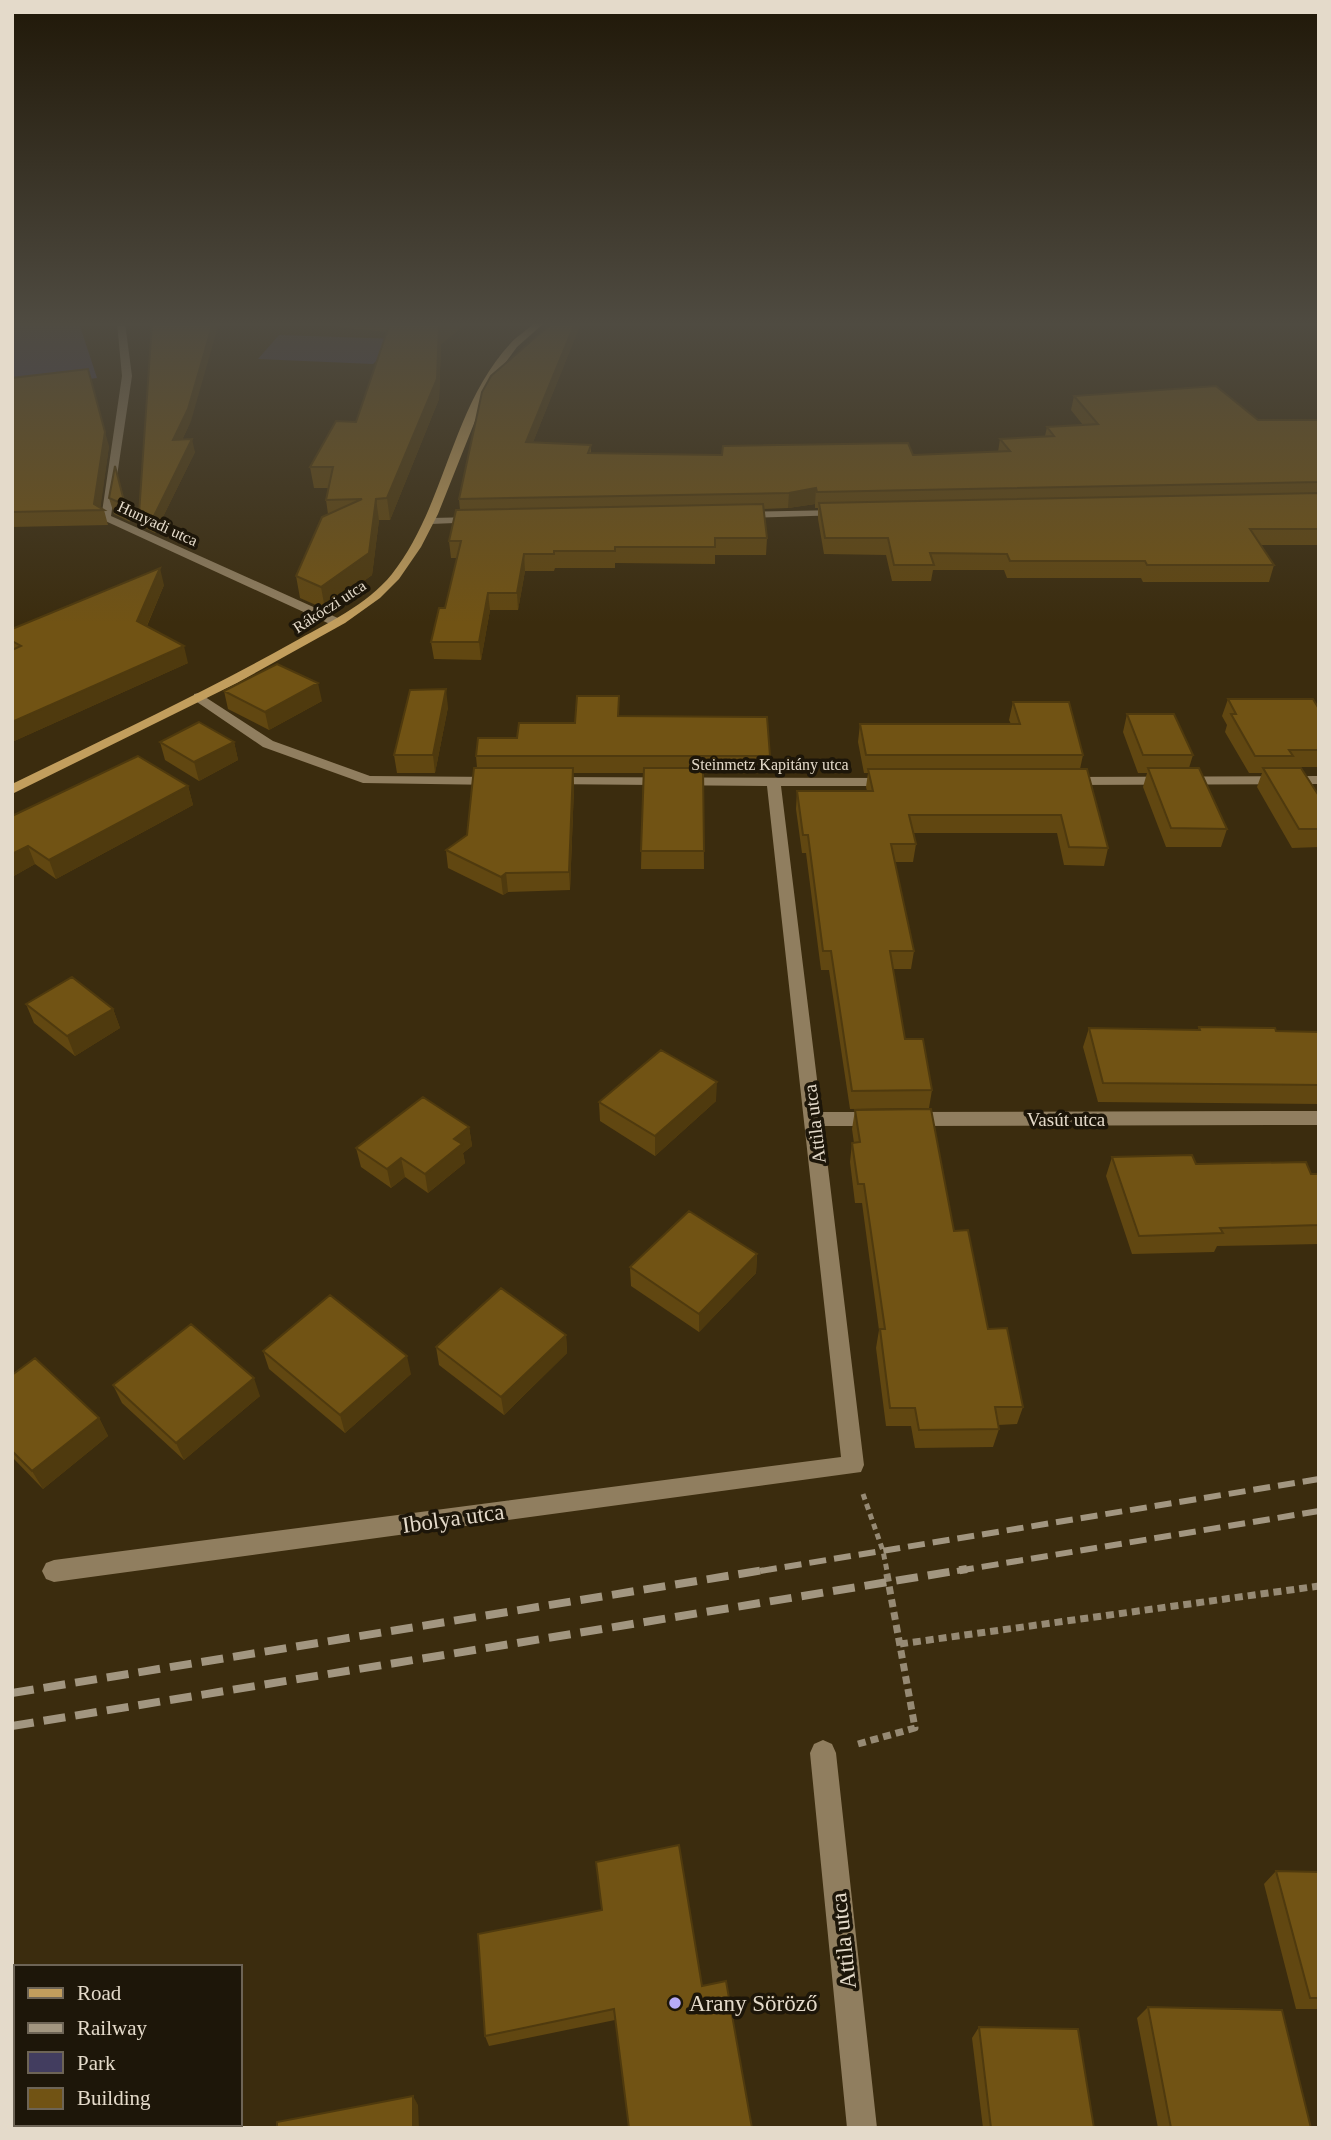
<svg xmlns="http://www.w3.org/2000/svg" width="1331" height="2140" viewBox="0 0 1331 2140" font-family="'Times New Roman',serif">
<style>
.green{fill:#423d5f}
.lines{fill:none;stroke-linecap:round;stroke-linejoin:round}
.path-far1{stroke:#968a74;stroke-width:5;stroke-dasharray:6 4.5;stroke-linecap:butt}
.path{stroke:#968a74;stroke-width:7;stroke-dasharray:8 5;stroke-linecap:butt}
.minor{fill:#907e5f;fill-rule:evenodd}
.major{fill:#c29e5d;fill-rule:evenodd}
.rail-far1{stroke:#a29680;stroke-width:6;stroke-dasharray:17 8;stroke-linecap:butt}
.rail{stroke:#a29680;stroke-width:8;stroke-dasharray:22 10;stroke-linecap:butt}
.wall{fill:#614711}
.shaded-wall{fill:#4f3a0e}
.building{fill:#715314;stroke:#4f3a0e;stroke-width:2}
.poi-dot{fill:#b7abf8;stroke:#1d1609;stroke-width:2.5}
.labels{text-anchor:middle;stroke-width:7;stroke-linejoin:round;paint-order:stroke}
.far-street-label{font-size:16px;fill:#e4daca;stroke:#1d1609}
.street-label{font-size:19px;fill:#e4daca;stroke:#1d1609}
.near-street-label{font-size:23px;fill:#e4daca;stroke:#1d1609}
.near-poi-label{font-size:23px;fill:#e4daca;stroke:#1d1609;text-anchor:start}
</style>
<rect width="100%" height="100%" fill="#3b2c0e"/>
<path class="green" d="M12,323H79L97,378L12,389Z
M279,335L400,339L373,364L258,359Z"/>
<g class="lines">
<path class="path-far1" d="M863,1494L883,1551L887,1571"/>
<path class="path" d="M900,1644L1319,1586
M858,1744L915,1728L886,1569"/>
<path class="minor" d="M117,323H125L132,376L111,516L340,619V625H332L101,519L122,376Z
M839,510L843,511V515L741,518L736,515L741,512Z
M475,517L479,518V522L431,524L426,521L431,518Z
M199,693L273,741L370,776L497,777L504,781L497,785L363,783L263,747L194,700V694Z
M1319,776V784L1067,785L1060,781L1067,777Z
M549,777L889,778L896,782L889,786H781L821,1112H878L884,1114L887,1119L884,1124L878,1126H823L864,1465L861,1472L54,1582L46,1579L42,1571L46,1563L54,1560L841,1457L767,786L544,784V778Z
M1319,1111V1125L909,1126L903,1124L900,1119L903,1114L909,1112Z
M823,1740L832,1744L836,1753L877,2128H847L810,1753L814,1744Z"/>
<path class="major" d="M535,323H544L517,347L497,374L481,406L438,514L421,547L399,579L380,598L345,623L237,683L12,794V784C106,738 201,694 292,643C326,624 367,605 392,574C446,505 451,408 510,344C517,336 527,330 535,323Z"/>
<path class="rail-far1" d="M760,1571L1319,1479
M957,1571L1319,1511"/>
<path class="rail" d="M12,1693L770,1569
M12,1726L967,1569"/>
</g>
<path class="wall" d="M317,323H467L441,344L439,399L390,520H379L372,575L325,609L300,598L296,576L328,514L326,500L328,488H314L310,467L356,422L387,332L347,328Z
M552,323H581L533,442L591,445V453L722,455H913L998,452L1000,439L1045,436L1047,427L1083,425L1071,410L1074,396L1258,420H1319V545H1260L1274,565L1269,582H1143L1141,578H1007L1004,570H933L931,581H892L886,555L824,554L818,519V508H815V504L788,508L763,509L767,538L766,555H715V564L615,563V568H555L554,571H525L518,610H490L481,660L434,659L431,642L445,608L457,558H451L449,541L460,510L459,499Z
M12,396L109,446L100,508L104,510L108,525L12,527Z
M191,421L182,440L195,452L155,533L143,527L139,514Z
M109,498L125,505L130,522L114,514Z
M164,585L147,626L188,663L12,742V629Z
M224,691L322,701L269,730L228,709Z
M1228,699L1319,709V767H1289L1288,768L1319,796V847L1292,848L1257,787L1262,773H1249L1225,732L1227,725L1222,716Z
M1013,702L1083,755L1080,769L1108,848L1104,866L1064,865L1057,833H914L916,844L913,862H895L914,951L911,969H893L905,1039L932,1090L929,1108L850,1109L829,970H821L806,853H802L796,809L797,791H867L866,787L868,773H864L858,742L860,724H1011L1009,720Z
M448,707L435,773H397L394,755Z
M1127,714L1193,755L1189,768L1227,829L1221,847H1166L1143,787L1147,773H1138L1123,732Z
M619,716L770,756L769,773H703L704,869H641L643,773H573L574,787L570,890L508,892L503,895L448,868L446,850L467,835L477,768L476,756L575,723Z
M160,742H234L238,760L199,781L165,760Z
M188,786L193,805L56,879L35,864L12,877V816Z
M26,1004L113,1009L120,1028L75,1056L34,1023Z
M1199,1027L1276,1031L1319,1032V1104L1098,1102L1083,1047L1089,1028L1198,1030Z
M716,1101L655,1156L600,1121L599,1102Z
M855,1110L954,1231L988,1329L1023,1407L1017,1424L998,1425L999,1429L993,1447L915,1448L911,1426H886L876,1348L879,1330L862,1203H855L850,1162L852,1143H854L852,1129Z
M469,1127L472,1146L463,1153L465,1163L428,1193L405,1177L391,1188L361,1167L356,1148Z
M1112,1157L1319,1174V1244L1217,1246L1214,1252L1132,1254L1106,1176Z
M757,1254L756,1273L699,1332L631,1286L630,1267Z
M566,1335L567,1353L504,1415L439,1365L436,1347Z
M263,1351L411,1374L345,1433L269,1369Z
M12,1375L99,1418L108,1436L43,1489L12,1457Z
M113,1385L260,1396L184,1460L122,1403Z
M1276,1871L1319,1872V2009H1296L1264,1884Z
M601,1910L615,2020L489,2046L485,2036Z
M1148,2007L1311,2128H1158L1137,2018Z
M979,2027L1094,2128H983L972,2038Z"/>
<path class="shaded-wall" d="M213,323H219L191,421L176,452L173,440Z
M442,323H467L441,344L439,399L390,520L387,498L439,325Z
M575,323H581L527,457L526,442Z
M105,432L109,446L100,511L94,504Z
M192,439L195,452L155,533L152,520Z
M816,488L815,504L788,508L789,493Z
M376,499L379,520L372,575L325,609L321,587Z
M524,554L525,571L518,610L517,593Z
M160,568L164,585L142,637L137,621Z
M488,593L490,610L481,660L479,642Z
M184,646L188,663L12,742V722Z
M318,683L322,701L269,730L265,712Z
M446,689L448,707L435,773L433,755Z
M234,742L238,760L199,781L194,762Z
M573,768L574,787L570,890L569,872Z
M188,786L193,805L56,879L49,860Z
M28,846L35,864L12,877V854Z
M506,873L508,892L503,895L501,877Z
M113,1009L120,1028L75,1056L67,1036Z
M717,1082L716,1101L655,1156V1136Z
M469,1127L472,1146L463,1153L465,1163L428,1193L425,1174L454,1139Z
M401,1158L405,1177L391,1188L387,1169Z
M757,1254L756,1273L699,1332V1314Z
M566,1335L567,1353L504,1415L501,1397Z
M407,1356L411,1374L345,1433L340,1415Z
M254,1378L260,1396L184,1460L176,1443Z
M99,1418L108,1436L43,1489L32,1471Z
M413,2096L418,2105L419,2128H413Z"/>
<path class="building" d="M152,323H213L188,409L173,440L192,439L152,520L139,514Z
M390,323H442L439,325L437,379L387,498L376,499L369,553L321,587L296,576L322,517L362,499L326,500L333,467H310L336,421L356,422Z
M552,323H575L526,442L591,445L588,453L648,454L722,455L723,446L908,443L913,455L1010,451L1000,439L1054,436L1047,427L1098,424L1074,396L1216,386L1258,420H1319V482L817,492L816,488L789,493L459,499L482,392L491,376Z
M88,369L105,432L94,504L104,510L12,512V396H13L12,378Z
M115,466L125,505L109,498Z
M1319,493V529H1250L1274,565H1147L1145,561H1010L1007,554L930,553L934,565H894L888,538H825L819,503Z
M763,504L767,538H715V547H615V551H554V554H524L517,593H488L479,642H431L439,608H445L461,541H449L456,510Z
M160,568L137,621L184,646L12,722V650L21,646L12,641V629Z
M277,664L318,683L265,712L224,691Z
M446,689L433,755H394L410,690Z
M577,696H619L618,716L767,717L770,756H476L478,738H517L519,723H575Z
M1228,699H1313L1319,709V750H1289L1293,756H1255L1231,714H1236Z
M1013,702H1069L1083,755H866L860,724H1020Z
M1127,714H1174L1193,755H1143Z
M199,722L234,742L194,762L160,742Z
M138,756L188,786L49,860L28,846L12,854V816Z
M474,768H573L569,872L506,873L501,877L446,850L467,835Z
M644,768H703L704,851H641Z
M1148,768H1199L1227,829L1171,828Z
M1263,768H1301L1319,796V829H1299Z
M868,769H1087L1108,848L1069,847L1061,815H909L916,844H891L914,951H890L905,1039H923L932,1090L852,1091L831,951H823L808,835H803L797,791H873Z
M72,977L113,1009L67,1036L26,1004Z
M1199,1027L1275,1028L1276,1031L1319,1032V1085L1103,1083L1089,1028L1200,1030Z
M661,1050L717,1082L655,1136L599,1102Z
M423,1097L469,1127L454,1139L462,1144L425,1174L401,1158L387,1169L356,1148Z
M931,1109L954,1231L968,1230L988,1329L1007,1328L1023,1407H995L999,1429L919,1430L915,1408H890L880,1329H885L864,1184H858L852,1143L860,1142L855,1110Z
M1192,1155L1196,1164L1306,1162L1311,1174H1319V1225L1220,1228L1223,1233L1139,1236L1112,1157Z
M689,1211L757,1254L699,1314L630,1267Z
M501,1288L566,1335L501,1397L436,1347Z
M330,1295L407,1356L340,1415L263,1351Z
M191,1324L254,1378L176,1443L113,1385Z
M35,1358L99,1418L32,1471L12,1451V1375Z
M679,1845L702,1986L726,1981L752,2128H629L614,2009L485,2036L478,1934L602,1910L596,1862Z
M1276,1871L1319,1872V1998H1310Z
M1148,2007L1282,2010L1311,2128H1171Z
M979,2027L1078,2029L1094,2128H991Z
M413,2096V2128H277V2122Z"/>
<linearGradient id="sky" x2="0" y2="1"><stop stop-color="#201808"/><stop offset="0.52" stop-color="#4f4b41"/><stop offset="1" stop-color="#4f4b41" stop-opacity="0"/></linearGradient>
<rect width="1331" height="623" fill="url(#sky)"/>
<circle class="poi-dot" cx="675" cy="2003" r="7"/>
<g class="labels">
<g class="far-street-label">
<text transform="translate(158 523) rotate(25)" y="6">Hunyadi utca</text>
<text transform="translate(329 606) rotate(-33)" y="6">Rákóczi utca</text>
<text x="770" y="770">Steinmetz Kapitány utca</text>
</g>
<g class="street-label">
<text x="1066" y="1126">Vasút utca</text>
<text transform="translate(814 1124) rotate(-97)" y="7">Attila utca</text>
</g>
<g class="near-street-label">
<text transform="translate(453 1518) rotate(-8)" y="8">Ibolya utca</text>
<text transform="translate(843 1941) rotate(-96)" y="8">Attila utca</text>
</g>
<g class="near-poi-label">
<text x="689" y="2011">Arany Söröző</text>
</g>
</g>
<rect width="1331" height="2140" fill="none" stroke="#e4daca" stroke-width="28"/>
<rect x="14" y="1965" width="228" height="161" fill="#1d1609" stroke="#6d6456" stroke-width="2"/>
<rect x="28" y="1988" width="35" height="10" fill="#c29e5d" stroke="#6d6456" stroke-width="2"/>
<text x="77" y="2000" font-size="21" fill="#e4daca">Road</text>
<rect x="28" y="2023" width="35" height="10" fill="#a29680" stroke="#6d6456" stroke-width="2"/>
<text x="77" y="2035" font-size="21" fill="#e4daca">Railway</text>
<rect x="28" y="2052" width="35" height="21" fill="#423d5f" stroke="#6d6456" stroke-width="2"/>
<text x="77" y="2070" font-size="21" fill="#e4daca">Park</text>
<rect x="28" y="2088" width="35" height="21" fill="#715314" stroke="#6d6456" stroke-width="2"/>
<text x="77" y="2105" font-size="21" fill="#e4daca">Building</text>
</svg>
